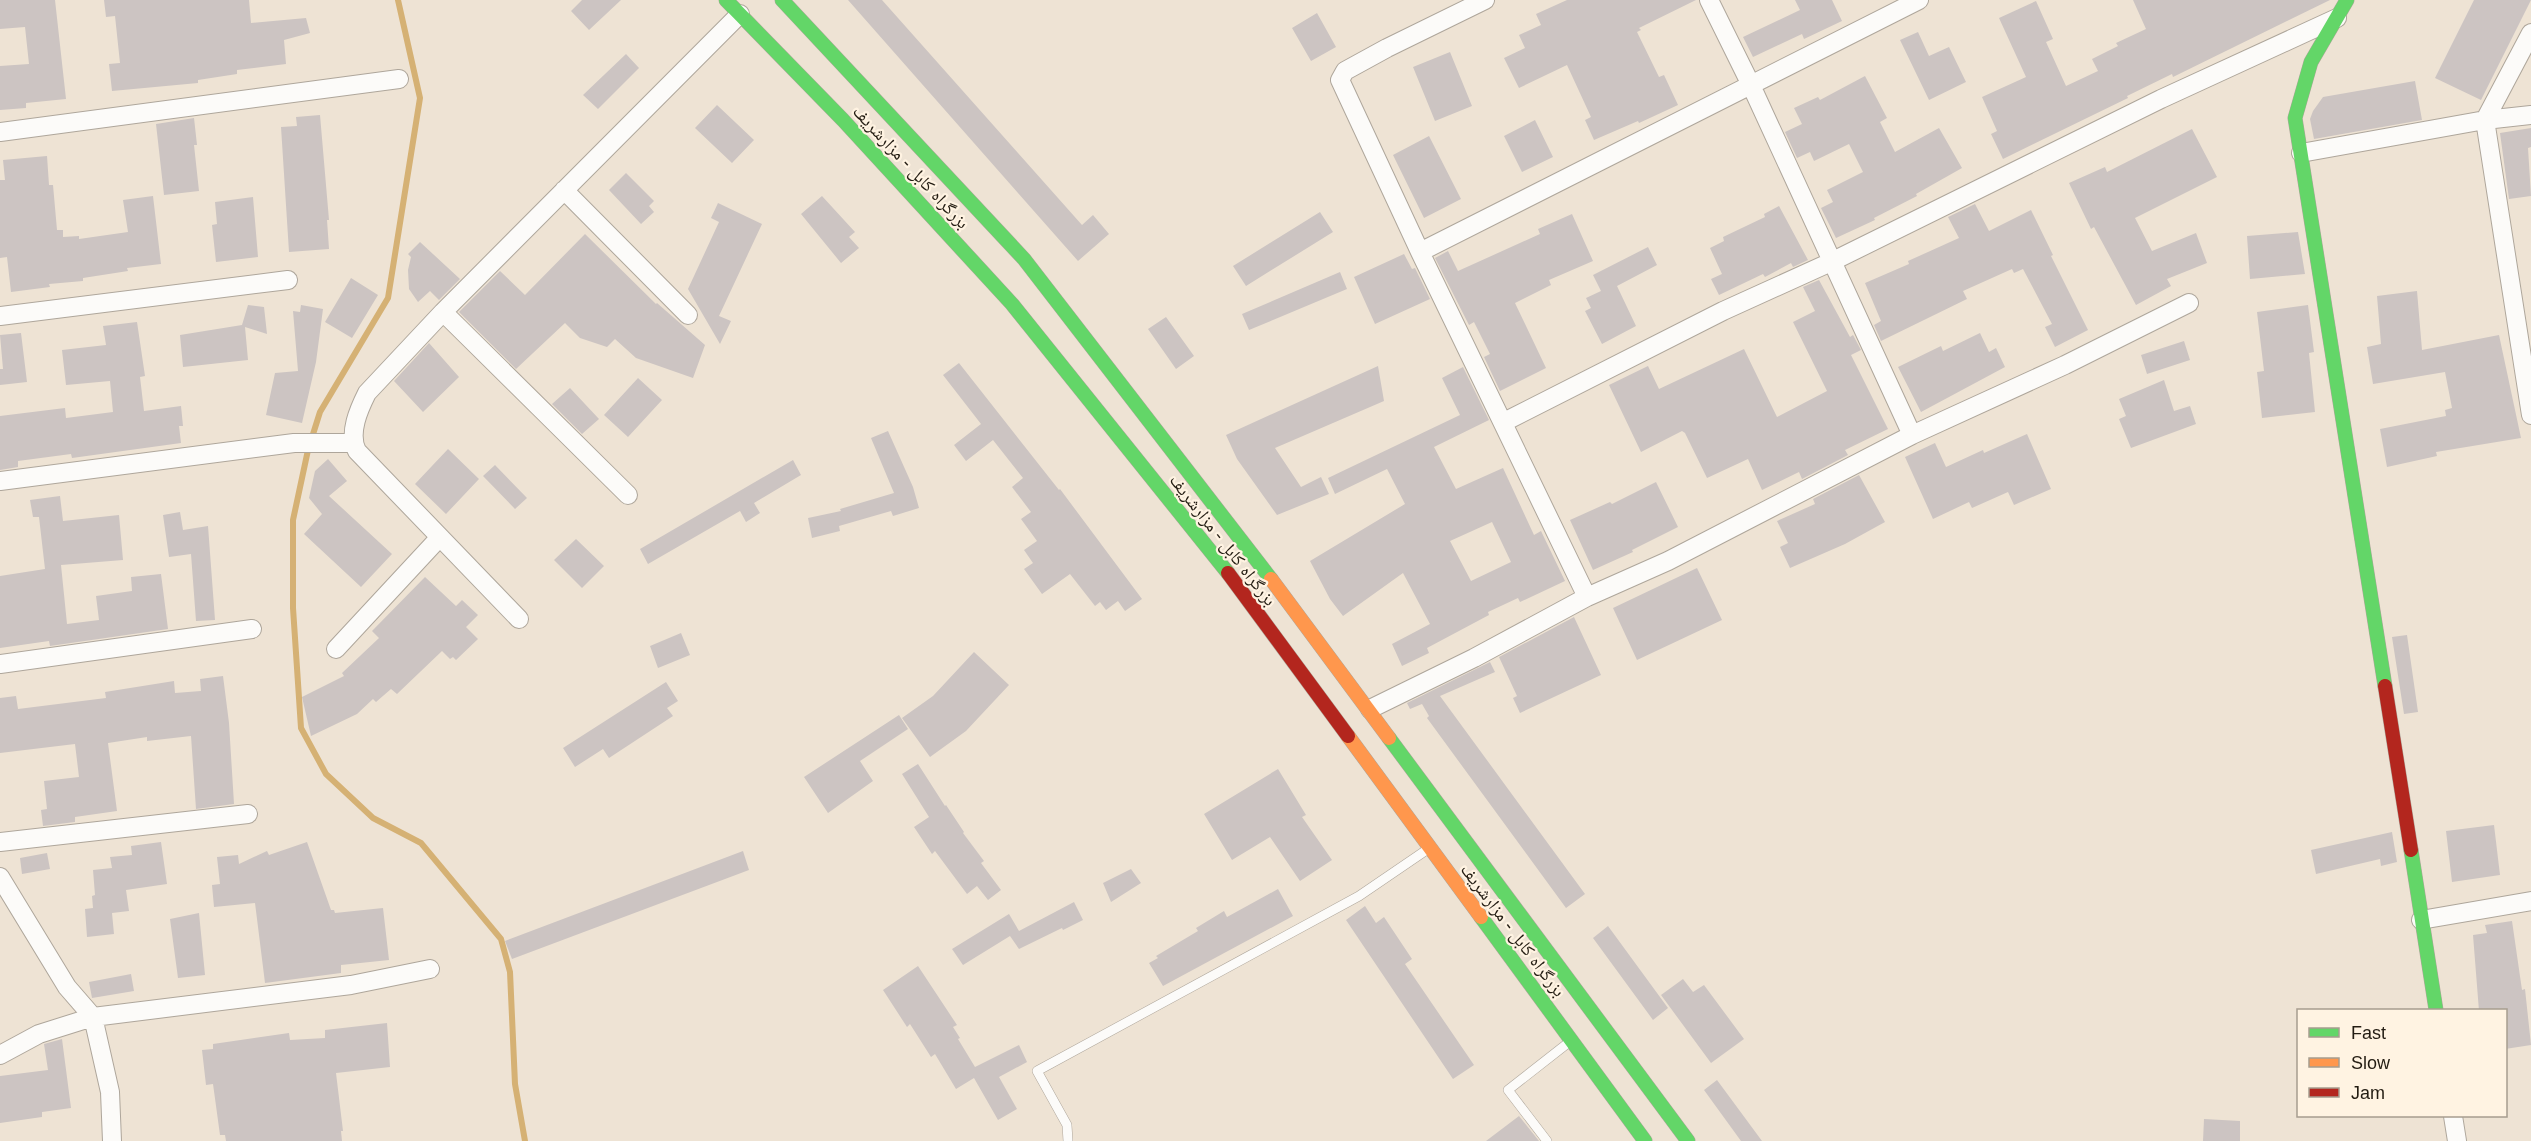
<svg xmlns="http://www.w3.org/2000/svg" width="2531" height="1141" viewBox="0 0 2531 1141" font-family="Helvetica,'Noto Naskh Arabic',sans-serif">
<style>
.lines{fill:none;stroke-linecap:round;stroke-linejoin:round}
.stream{stroke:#d5b174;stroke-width:6}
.building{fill:#ccc4c2;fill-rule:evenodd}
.lane-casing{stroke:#aea69b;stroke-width:10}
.street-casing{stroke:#aea69b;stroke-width:20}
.fast-casing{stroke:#aea69b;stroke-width:15}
.slow-casing{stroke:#aea69b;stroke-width:15}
.jam-casing{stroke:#aea69b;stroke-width:15}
.lane{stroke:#fcfbf9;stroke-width:9}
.street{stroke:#fcfbf9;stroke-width:18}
.fast{stroke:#63d668;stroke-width:14}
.slow{stroke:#ff974d;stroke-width:14}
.jam{stroke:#b3261e;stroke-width:14}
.labels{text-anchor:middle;stroke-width:4.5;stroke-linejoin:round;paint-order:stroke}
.street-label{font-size:18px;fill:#231c12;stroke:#fff3e2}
</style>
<rect width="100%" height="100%" fill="#eee3d4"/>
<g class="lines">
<path class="stream" d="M398,0L420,98L388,298L320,412L308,450L293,520V608L301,728L326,774L373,818L421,843L501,939L510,972L515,1084L525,1141"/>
</g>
<path class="building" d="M0,0H55L66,99L26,103V108L0,110V66L29,64L25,27L0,29Z
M104,0H249L251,23L306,18L310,33L284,40L286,64L237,70V74L198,80V83L112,91L109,64L120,63L115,16L106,17Z
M582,0H621L589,30L571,11Z
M848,0H882L1082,225L1093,215L1109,234L1078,261Z
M1567,0H1696L1639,28L1641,30L1637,32L1659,77L1664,75L1678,105L1639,123L1638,121L1594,140L1585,120L1591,117L1567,65L1519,88L1504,58L1525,48L1519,35L1541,25L1536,14Z
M1795,0H1832L1842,21L1804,39L1802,34L1753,57L1743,37L1800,10Z
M2133,0H2330L2173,77L2172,74L2127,96L2128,98L2003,159L1991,134L1997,131L1982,97L2026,77L1999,18L2036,1L2053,39L2046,42L2066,86L2098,71L2092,59L2118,46L2116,43L2146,29Z
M2474,0H2531L2481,100L2435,78Z
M1317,13L1336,47L1311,61L1292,28Z
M1918,32L1929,56L1949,47L1966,82L1929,100L1900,40Z
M1450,52L1472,106L1435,121L1413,67Z
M626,54L639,68L598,109L583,95Z
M1865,76L1887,118L1880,122L1895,152L1939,128L1962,168L1916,194L1917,196L1874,218L1875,220L1836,238L1821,208L1833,202L1827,190L1863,172L1849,144L1814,161L1810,152L1797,158L1785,132L1802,124L1794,108L1818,97L1820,100Z
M2415,81L2422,120L2314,139L2310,119L2313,111L2323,97Z
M717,105L754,140L732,163L695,128Z
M320,115L329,220H327L329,249L289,252L281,127L297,126L296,117Z
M194,118L197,145H194L199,191L164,195L156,124Z
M1535,120L1553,157L1522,172L1504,136Z
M2531,128V147L2528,148L2531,196L2509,199L2500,133Z
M2192,129L2217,177L2135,218L2152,251L2196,233L2207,263L2167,279L2171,286L2136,305L2094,227L2091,229L2069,183L2105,167L2107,172Z
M1429,136L1461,199L1424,218L1393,155Z
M47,156L49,185H53L57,230H63V237L79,236V239L128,232L123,200L153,196L161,264L127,268L128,271L83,278V281L49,284L50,287L11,292L7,257L0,258V180H5L3,160Z
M626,173L654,201L649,206L654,212L641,224L609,190Z
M822,196L855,232L849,237L859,248L841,263L801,214Z
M253,197L258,257L216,262L212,225L217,224L215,202Z
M718,203L762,224L719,316L731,321L720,344L688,289L719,222L711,218Z
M1975,204L1989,231L2031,210L2053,255L2051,256L2088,330L2055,347L2045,327L2052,324L2023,269L2014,273L2012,269L1963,291L1967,299L1881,341L1874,325L1881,321L1865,283L1909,264L1908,261L1959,238L1948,217Z
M1779,206L1808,260L1793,267L1791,263L1765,277L1763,274L1719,295L1711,279L1722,274L1710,248L1724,241L1723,237L1765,217L1764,214Z
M1320,212L1333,232L1246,286L1233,266Z
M1572,214L1593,261L1549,280L1551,285L1515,303L1546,368L1500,391L1484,357L1490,354L1474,322L1469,325L1435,258L1448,251L1458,271L1540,234L1538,229Z
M2298,232L2305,274L2250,279L2247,236Z
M585,234L656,304L657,303L705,345L693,378L636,358L615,339L607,347L580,338L565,323L516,369L459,312L500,271L525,295Z
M420,242L460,279L439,300L430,291L418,302L409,289L408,270L411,257L408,254Z
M1648,247L1657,265L1617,286L1636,326L1602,344L1585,311L1591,308L1586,298L1601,291L1593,275Z
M1404,254L1412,269L1415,268L1430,299L1375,324L1354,277Z
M1340,272L1347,289L1249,330L1242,314Z
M351,278L378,295L352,338L325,322Z
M1819,280L1850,337L1853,335L1861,350L1851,355L1888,429L1845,450L1848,455L1802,479L1799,472L1762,490L1748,459L1707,478L1685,433L1682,431L1641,452L1609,385L1648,366L1659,389L1744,349L1777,417L1827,391L1793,322L1815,311L1803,287Z
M2417,291L2422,350L2499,335L2521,438L2436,452L2437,456L2387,467L2380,429L2446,416L2445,410L2452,408L2445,372L2373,384L2367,347L2381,344L2377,296Z
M248,305L264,307L267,334L245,327L248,360L183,367L180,335L242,325Z
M301,305L323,309L316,362L302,423L266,415L275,373L298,371L293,311L300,312Z
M2308,305L2314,352L2309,353L2315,412L2262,418L2257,372L2264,371L2257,312Z
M1166,317L1194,356L1176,369L1148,329Z
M137,322L145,376L140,377L144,411L181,406L183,426H179L181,443L72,458L71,454L18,461V467L0,470V416L65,408L66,418L113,412L110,381L66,385L62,350L106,345L103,326Z
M21,333L27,382L0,385V369H3L0,335Z
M1980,333L1989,352L1996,348L2005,367L1921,412L1898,367L1941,346L1943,351Z
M2184,341L2190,360L2147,374L2141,355Z
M429,343L459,377L423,412L394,381Z
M959,363L1059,490L1060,489L1142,599L1125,611L1118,601L1106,610L1100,602L1095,606L1070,574L1042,594L1024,569L1033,563L1024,550L1037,541L1021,519L1031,512L1012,487L1023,478L993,440L966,461L954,445L981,424L943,375Z
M1378,366L1384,401L1275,448L1301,487L1321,477L1329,494L1277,515L1237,459L1226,435Z
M1463,367L1489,420L1434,447L1456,489L1503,468L1534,535L1541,531L1565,581L1520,602L1518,598L1488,612L1489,615L1427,648L1429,653L1402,666L1392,644L1430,624L1403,573L1343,616L1330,599L1310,561L1405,504L1387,469L1335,494L1328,478L1460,415L1442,378ZM1492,522L1511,562L1471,581L1450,541Z
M638,378L662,400L628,437L604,415Z
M2164,380L2174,411L2190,406L2196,424L2131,448L2119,419L2126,416L2119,399Z
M570,388L599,419L582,434L552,404Z
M888,431L913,487L919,508L893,516L891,511L839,526L840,531L812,538L808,518L841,511L840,509L894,493L871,438Z
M2027,434L2051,489L2014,505L2008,492L1972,508L1969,502L1933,519L1905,457L1935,443L1946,467L1983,450L1984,453Z
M448,449L479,479L446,514L415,484Z
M328,459L347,481L329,496L392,554L361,587L304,534L322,514L309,498L315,471Z
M793,460L801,475L754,503L760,513L746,522L740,511L648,564L640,549Z
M495,465L527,498L515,509L483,476Z
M1859,475L1885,522L1845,544L1790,568L1780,547L1788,543L1777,521L1815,504L1813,499Z
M1656,482L1678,527L1632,550L1633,552L1593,570L1570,520L1610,502L1612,504Z
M60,496L63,521L119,515L123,560L61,565L67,624L99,620L96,596L132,591L131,577L161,574L168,629L50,646L49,641L0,648V576L45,569L39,517H33L30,500Z
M180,512L183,530L208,526L215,620L196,621L191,554L169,557L163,515Z
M576,539L604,566L582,588L554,560Z
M1697,568L1722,620L1637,660L1613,608Z
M425,577L456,606L462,600L478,615L466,627L478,639L456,660L453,657L450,659L442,651L397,694L391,689L376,702L373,699L357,714L311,736L302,697L344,676L342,673L379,638L372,631Z
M1574,617L1601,675L1520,713L1513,698L1517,696L1499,657Z
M681,633L690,655L658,668L650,646Z
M2407,635L2418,712L2404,714L2392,637Z
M974,652L1009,685L966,731L930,757L902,718L933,696Z
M1490,662L1495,672L1440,696L1585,894L1566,908L1427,718L1429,716L1422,704L1410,709L1407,703Z
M223,676L229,723L234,804L196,809L191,736L147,741V737L108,743L117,811L75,817V822L43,826L41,810L47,809L44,781L79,777L75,744L0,753V698L16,696L18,709L106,698L105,692L174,681L175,693L201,691L200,679Z
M666,682L678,701L667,708L673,716L609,758L603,749L575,767L563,748Z
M899,715L908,729L860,761L873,781L828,813L804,777Z
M918,764L945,806L946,805L964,832L963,833L984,861L981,863L1001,890L988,900L977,886L967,894L935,851L932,854L914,827L929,817L902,774Z
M1278,769L1306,815L1302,817L1332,860L1300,881L1270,837L1232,860L1204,814Z
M2494,825L2500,875L2452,882L2446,831Z
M2392,832L2397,862L2381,866L2380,859L2316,874L2311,850Z
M161,842L167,884L126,890L129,911L112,913L114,934L87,937L85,909L93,908L92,896L95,895L93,870L112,868L110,857L132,855L131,846Z
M307,842L331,910H334L335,913L383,908L389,960L341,965V973L265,983L255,903L214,907L212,885L220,884L217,857L238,855L239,864L267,851L269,855Z
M743,851L749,870L512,959L505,941Z
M47,853L50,869L22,874L20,858Z
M1131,869L1141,883L1111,902L1103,883Z
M1278,889L1293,916L1163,986L1149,963L1158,958L1156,956L1198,931L1196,928L1224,911L1227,917Z
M1074,902L1083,920L1063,930L1062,928L1019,949L1010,936L963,965L952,949L1009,914L1019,931Z
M1365,906L1376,923L1384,917L1412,959L1405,964L1474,1065L1453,1079L1346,920Z
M199,913L205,975L178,978L170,919Z
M2512,921L2522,990L2525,989L2531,1045L2505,1049V1011H2479L2473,935L2487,933L2485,925Z
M1608,926L1668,1008L1653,1020L1593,938Z
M918,966L957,1025L953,1027L960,1038L958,1039L975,1067L1019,1045L1027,1062L999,1077L1017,1109L998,1120L974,1078L956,1089L935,1054L931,1057L910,1024L907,1027L883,990Z
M131,974L134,991L92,998L89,982Z
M1683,979L1693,992L1704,985L1744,1039L1711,1063L1661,995Z
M387,1023L390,1067L336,1073L343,1131H341L342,1141H226L225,1135H220L213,1084L206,1085L202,1050L213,1049V1044L289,1033L290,1040L325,1038V1030Z
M62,1039L71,1108L42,1112V1117L0,1123V1076L48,1070L44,1044Z
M1717,1080L1762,1141H1741L1704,1090Z
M1519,1116L1539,1141H1486Z
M2204,1119L2240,1121V1141H2203Z"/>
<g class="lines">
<defs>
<path id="lane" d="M1068,1141L1067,1125L1037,1071L1359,896L1425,851
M1547,1141L1508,1090L1568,1043"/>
<path id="street" d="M1485,0L1387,48L1345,71L1340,80L1420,252L1587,597
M1709,0L1750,83L1912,435
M2531,33L2485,120L2531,415
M0,132L399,79
M2301,153L2485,120L2531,115
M564,190L688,315
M1420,252L1919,0
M443,312L628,495
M0,316L288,280
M1504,422L1723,311L1831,262L2161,99L2337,18
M0,481L294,443H353
M519,619L357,451C348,433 359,409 367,393L443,312L740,14
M336,649L440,537
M0,664L252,629
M1370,709L1474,658L1587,597L1668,561L1912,435L2065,365L2189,303
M0,842L248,814
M0,877L67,987L93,1017L110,1092L112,1141
M2421,920L2531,901
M0,1055L39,1034L93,1017L351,985L430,969
M2453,1116L2457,1141"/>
<path id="fast" d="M726,0L843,120L1012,304L1228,573
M782,0L1024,259L1271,579
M2347,0L2311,62L2295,118L2385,686
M1389,738L1688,1141
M2411,850L2436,1010
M1481,917L1645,1141"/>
<path id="slow" d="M1271,579L1389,738
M1348,736L1481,917"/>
<path id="jam" d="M1228,573L1348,736
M2385,686L2411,850"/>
</defs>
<use href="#lane" class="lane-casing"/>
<use href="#street" class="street-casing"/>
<use href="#fast" class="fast-casing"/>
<use href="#slow" class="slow-casing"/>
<use href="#jam" class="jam-casing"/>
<use href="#lane" class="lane"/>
<use href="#street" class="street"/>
<use href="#fast" class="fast"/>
<use href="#slow" class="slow"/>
<use href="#jam" class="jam"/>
</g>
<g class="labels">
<g class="street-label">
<text transform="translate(911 167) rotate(47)" y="6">بزرگراه کابل - مزارشریف</text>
<text transform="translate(1223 540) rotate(52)" y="6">بزرگراه کابل - مزارشریف</text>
<text transform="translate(1513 930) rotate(53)" y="6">بزرگراه کابل - مزارشریف</text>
</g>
</g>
<rect x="2297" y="1009" width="210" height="108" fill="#fff3e2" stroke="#a79d8f" stroke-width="1.5"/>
<rect x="2309" y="1028" width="30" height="9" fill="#63d668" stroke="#a79d8f" stroke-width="1.5"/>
<text x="2351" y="1039" font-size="18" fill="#231c12">Fast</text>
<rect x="2309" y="1058" width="30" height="9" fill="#ff974d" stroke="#a79d8f" stroke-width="1.5"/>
<text x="2351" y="1069" font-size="18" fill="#231c12">Slow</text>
<rect x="2309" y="1088" width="30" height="9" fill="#b3261e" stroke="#a79d8f" stroke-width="1.5"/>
<text x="2351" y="1099" font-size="18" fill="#231c12">Jam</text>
</svg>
